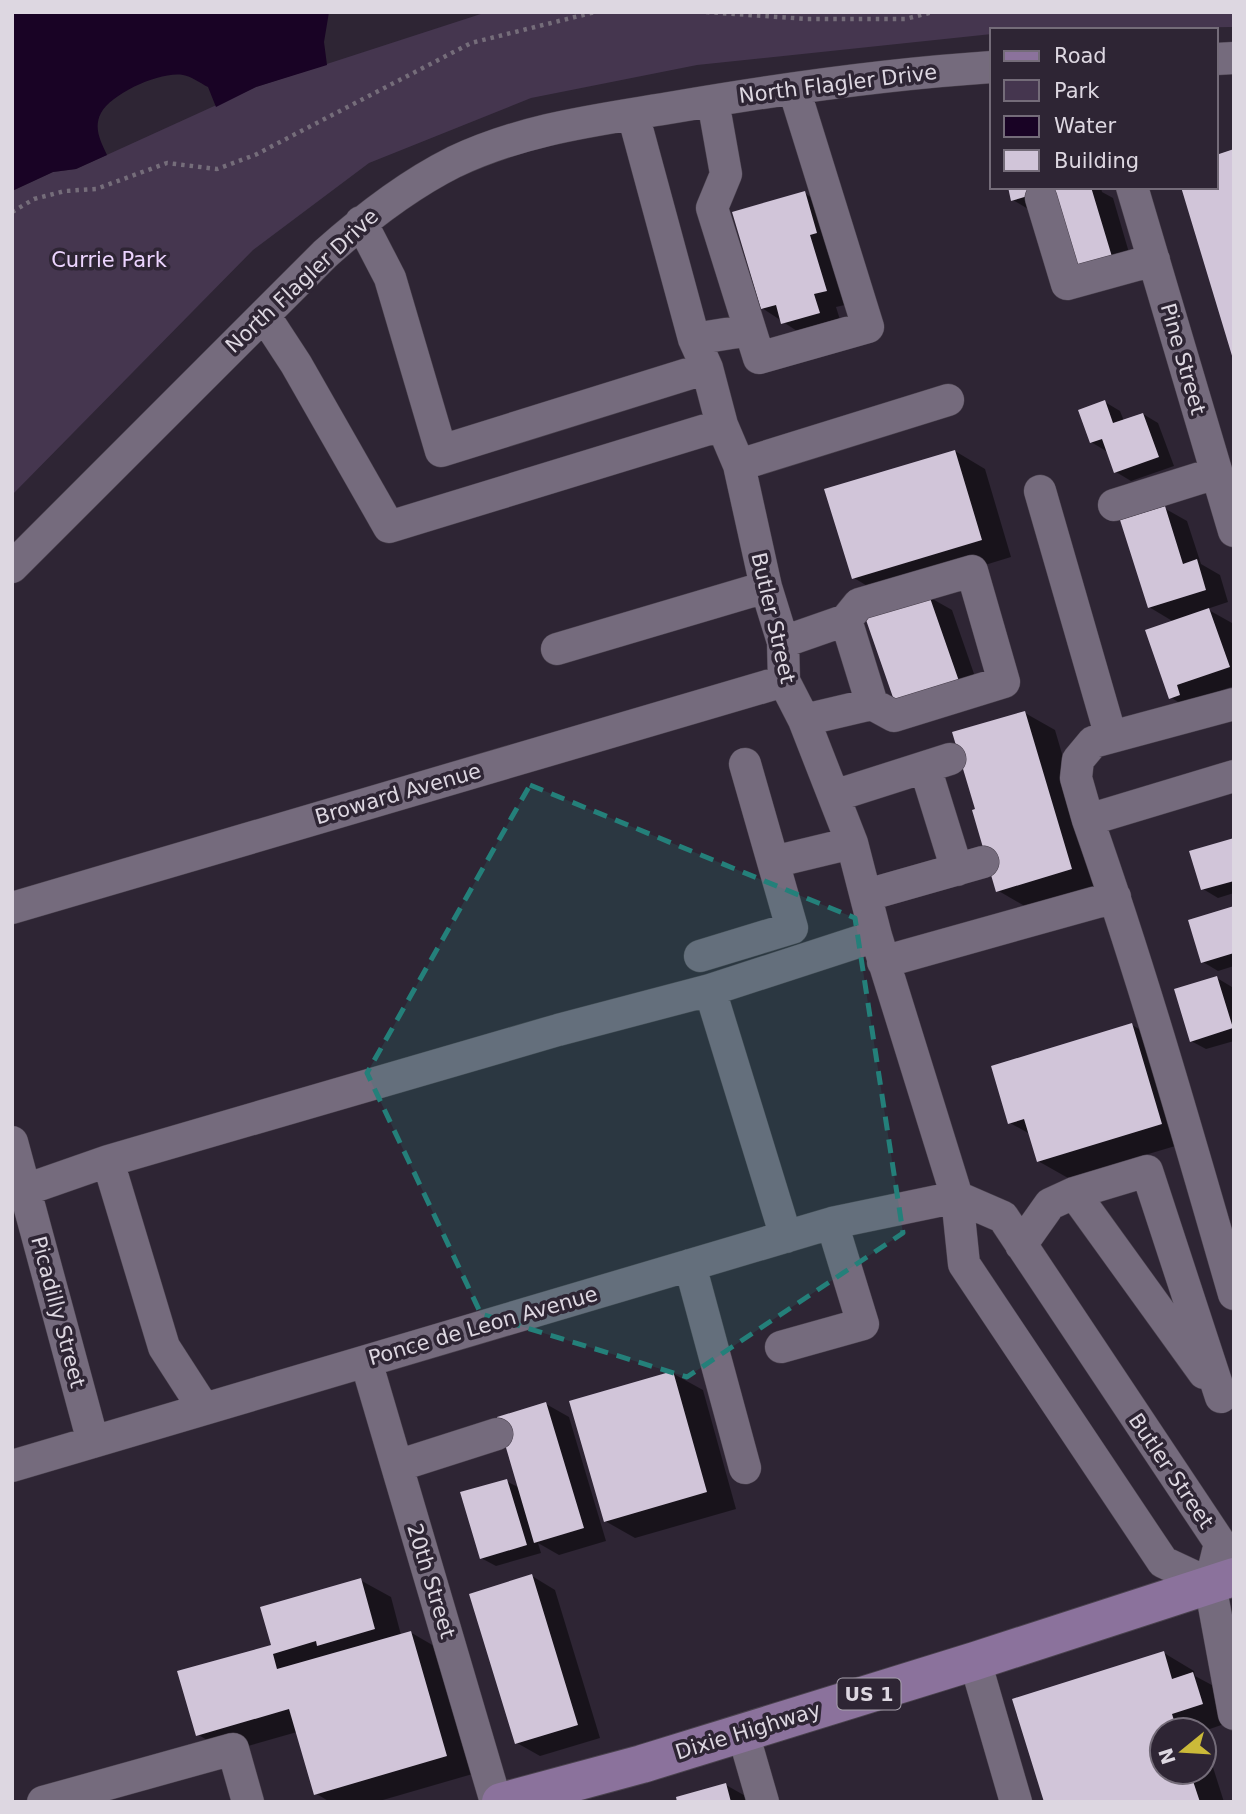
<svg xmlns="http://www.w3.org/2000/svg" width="1246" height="1814" viewBox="0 0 1246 1814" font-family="'DejaVu Sans',sans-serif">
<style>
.green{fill:#45364f}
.water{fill:#190325}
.shadow{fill:#0007}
.building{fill:#d1c5d9}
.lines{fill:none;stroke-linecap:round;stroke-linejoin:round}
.minor-casing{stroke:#4a424e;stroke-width:33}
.major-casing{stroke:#4a424e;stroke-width:40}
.path{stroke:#756d7a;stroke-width:4.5;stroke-dasharray:3.5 5;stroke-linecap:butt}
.minor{stroke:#756b7d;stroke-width:32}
.major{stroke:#8b729c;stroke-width:38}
.marked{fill:#24807a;fill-opacity:0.2;stroke:#24807a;stroke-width:5;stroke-dasharray:14 9;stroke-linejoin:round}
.labels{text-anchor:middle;stroke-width:7;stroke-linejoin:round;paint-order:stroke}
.shield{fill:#2e2534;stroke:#a8a2ad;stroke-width:2}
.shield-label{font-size:19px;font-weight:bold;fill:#ddd7e1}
.street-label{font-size:21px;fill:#ddd7e1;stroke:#2e2534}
.park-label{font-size:21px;fill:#ecd4fe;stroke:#2e2534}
</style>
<rect width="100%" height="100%" fill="#2e2534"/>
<path class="green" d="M487,12H1234V27L992,30V34L697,65L531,98L369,163L253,250L12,495V191L53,172L76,169L256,87Z"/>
<path class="water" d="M12,12H329L324,42L327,65L256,87L216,107L208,87C200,83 191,76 183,75C161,71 112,93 101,113C93,128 101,142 107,155L76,169L53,172L12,191Z"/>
<path class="shadow" d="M1009,187H1101L1102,192L1113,198L1135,273L1013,200Z
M804,193L827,206L849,304L836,307L842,326L806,337L762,308Z
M1105,402L1120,411L1124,421L1143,414L1158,423L1174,466L1131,481L1116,472L1106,451L1091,442Z
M955,451L985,469L1011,557L884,596L854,578Z
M1164,508L1187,521L1201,564L1220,575L1228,602L1207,609L1232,623L1234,629V686L1199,698L1193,711L1170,697L1174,622L1149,607Z
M929,597L952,610L982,697L921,719Z
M1025,713L1055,730L1101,886L1028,908L997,890L977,810Z
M1234,840V893L1218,898L1203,889Z
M1234,908V966L1218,971L1203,962Z
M1217,978L1232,987L1234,991V1041L1206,1049L1191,1041Z
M1132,1025L1162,1042L1192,1141L1068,1178L1038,1161L1030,1134L1010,1123Z
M672,1373L703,1390L736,1509L635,1538L605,1521Z
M546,1404L569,1417L606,1541L559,1555L538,1543L541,1553L496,1566L481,1558L506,1481L520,1488Z
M532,1576L555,1590L600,1738L540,1756L517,1743Z
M360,1580L391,1597L401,1635L410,1632L441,1650L476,1773L376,1802H330L315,1793L297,1732L227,1752L197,1734L273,1646Z
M1164,1653L1194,1671L1195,1676L1223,1691L1233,1721L1204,1731L1162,1730V1772H1204V1739L1224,1802H1046Z
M726,1785L749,1798L750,1802H679Z"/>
<path class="building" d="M1234,149V359H1233L1181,187H1216V155Z
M1008,187H1091L1113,260L1072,273L1048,190L1011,201Z
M805,191L817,233L810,235L827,291L814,294L820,313L781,324L776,305L761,309L732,212Z
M1105,400L1113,423L1143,413L1159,457L1114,473L1102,439L1090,443L1078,410Z
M955,450L982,540L852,579L824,489Z
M1165,506L1183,564L1197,559L1206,590L1148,608L1120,520Z
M929,595L960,684L896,706L865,617Z
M1209,608L1230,667L1177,685L1180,695L1169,699L1145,630Z
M1025,711L1072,869L996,892L972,810L975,809L952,732Z
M1234,838V881L1201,890L1189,851Z
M1234,906V953L1201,963L1188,920Z
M1217,976L1233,1028L1190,1042L1174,989Z
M1132,1023L1162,1124L1037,1162L1024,1119L1008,1124L991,1066Z
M673,1371L707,1492L604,1522L569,1401Z
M546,1402L584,1528L534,1543L497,1417Z
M507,1479L527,1545L480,1559L460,1492Z
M532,1574L578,1725L515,1744L469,1594Z
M361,1578L375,1629L317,1646L316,1641L273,1654L277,1669L411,1631L447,1756L314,1795L289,1709L196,1736L177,1671L271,1645L260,1607Z
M1164,1651L1172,1679L1193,1672L1203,1704L1172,1714L1177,1730H1162V1772H1190L1200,1802H1044L1012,1699Z
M726,1783L731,1802H677L676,1797Z"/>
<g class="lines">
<defs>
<path id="minor" d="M1216,59L1234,58
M713,101L726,174L712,208L759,358L868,327L794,89
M633,114L694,339L707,368L722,425L739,465L766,587L783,642L784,681L804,720L852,843L876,936L957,1197L964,1264L1163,1562L1210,1584
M1132,187L1234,531
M1041,198L1067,284L1154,260
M361,222L390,278L441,451L707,368
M264,315L296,364L389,527L722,425
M694,339L750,330
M739,465L948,400
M1040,491L1111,737
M1114,505L1216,473
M12,567L325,254C364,219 406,186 454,162C526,128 598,120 675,107C780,89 886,74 992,67
M846,620L872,704
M783,642L846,620L859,604L972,571L1004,682L894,716L872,704L804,720
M557,649L766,587
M1234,704L1093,742L1078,760L1076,778L1088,820L1234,776
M925,767L957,870
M834,796L950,759
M1088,820C1143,976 1188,1135 1234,1294
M773,862L852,843
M867,895L983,862
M12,908L784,681
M700,956L792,928L745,764
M883,962L1115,897
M12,1142L93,1442
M108,1161L558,1030L710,990
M25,1190L108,1161L164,1347L204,1409
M1074,1193L1204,1373
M957,1197L1003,1217L1220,1543L1210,1584L1234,1714
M786,1237L710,990L876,936
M1021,1245L1050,1204L1074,1193L1147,1171L1221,1397
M690,1265L745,1468
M781,1347L863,1324L832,1223
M366,1361L496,1802
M12,1466L832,1223L957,1197
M397,1466L497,1434
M975,1661L1016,1802
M743,1733L763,1802
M43,1802L233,1749L248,1802"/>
<path id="major" d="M501,1802L642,1764L975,1661L1234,1577"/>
</defs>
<use href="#minor" class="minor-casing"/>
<use href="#major" class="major-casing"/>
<path class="path" d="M706,12L807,19H905L933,12
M12,212L34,199L65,191L96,189L167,163L217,169L255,155L471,43L595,12"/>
<use href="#minor" class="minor"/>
<use href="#major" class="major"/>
</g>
<path class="marked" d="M530,785L855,918L903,1233L687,1377L481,1314L367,1073Z"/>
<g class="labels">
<rect class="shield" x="837.5" y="1678.5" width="63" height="31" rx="5"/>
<g class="shield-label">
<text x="869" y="1701">US 1</text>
</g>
<g class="street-label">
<text transform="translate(838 84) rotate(-7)" y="7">North Flagler Drive</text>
<text transform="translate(302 281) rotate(-43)" y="7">North Flagler Drive</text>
<text transform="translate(1183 359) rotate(74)" y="7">Pine Street</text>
<text transform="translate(773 618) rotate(77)" y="7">Butler Street</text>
<text transform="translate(398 794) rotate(-16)" y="7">Broward Avenue</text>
<text transform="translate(58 1312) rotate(75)" y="7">Picadilly Street</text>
<text transform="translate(483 1326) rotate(-16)" y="7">Ponce de Leon Avenue</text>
<text transform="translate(1171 1471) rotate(56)" y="7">Butler Street</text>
<text transform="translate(431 1581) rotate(73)" y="7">20th Street</text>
<text transform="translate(748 1731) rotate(-17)" y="7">Dixie Highway</text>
</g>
<g class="park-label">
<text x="109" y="267">Currie Park</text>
</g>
</g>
<rect width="1246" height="1814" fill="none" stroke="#ddd7e1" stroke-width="28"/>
<rect x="990" y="28" width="228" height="161" fill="#2e2534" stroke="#746c79" stroke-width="2"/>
<rect x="1004" y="51" width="35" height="10" fill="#8b729c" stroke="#746c79" stroke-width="2"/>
<text x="1054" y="63" font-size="21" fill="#ddd7e1">Road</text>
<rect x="1004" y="80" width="35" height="21" fill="#45364f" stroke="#746c79" stroke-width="2"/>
<text x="1054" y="98" font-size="21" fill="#ddd7e1">Park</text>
<rect x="1004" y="116" width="35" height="21" fill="#190325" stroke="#746c79" stroke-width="2"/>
<text x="1054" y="133" font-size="21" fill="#ddd7e1">Water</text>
<rect x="1004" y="150" width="35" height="21" fill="#d1c5d9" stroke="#746c79" stroke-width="2"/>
<text x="1054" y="168" font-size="21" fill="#ddd7e1">Building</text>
<g transform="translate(1183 1751) rotate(252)"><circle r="33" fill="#2e2534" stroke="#746c79" stroke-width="2"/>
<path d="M0-5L12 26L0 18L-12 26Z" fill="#cbba39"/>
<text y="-10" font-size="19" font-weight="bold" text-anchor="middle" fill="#ddd7e1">N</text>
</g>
</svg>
